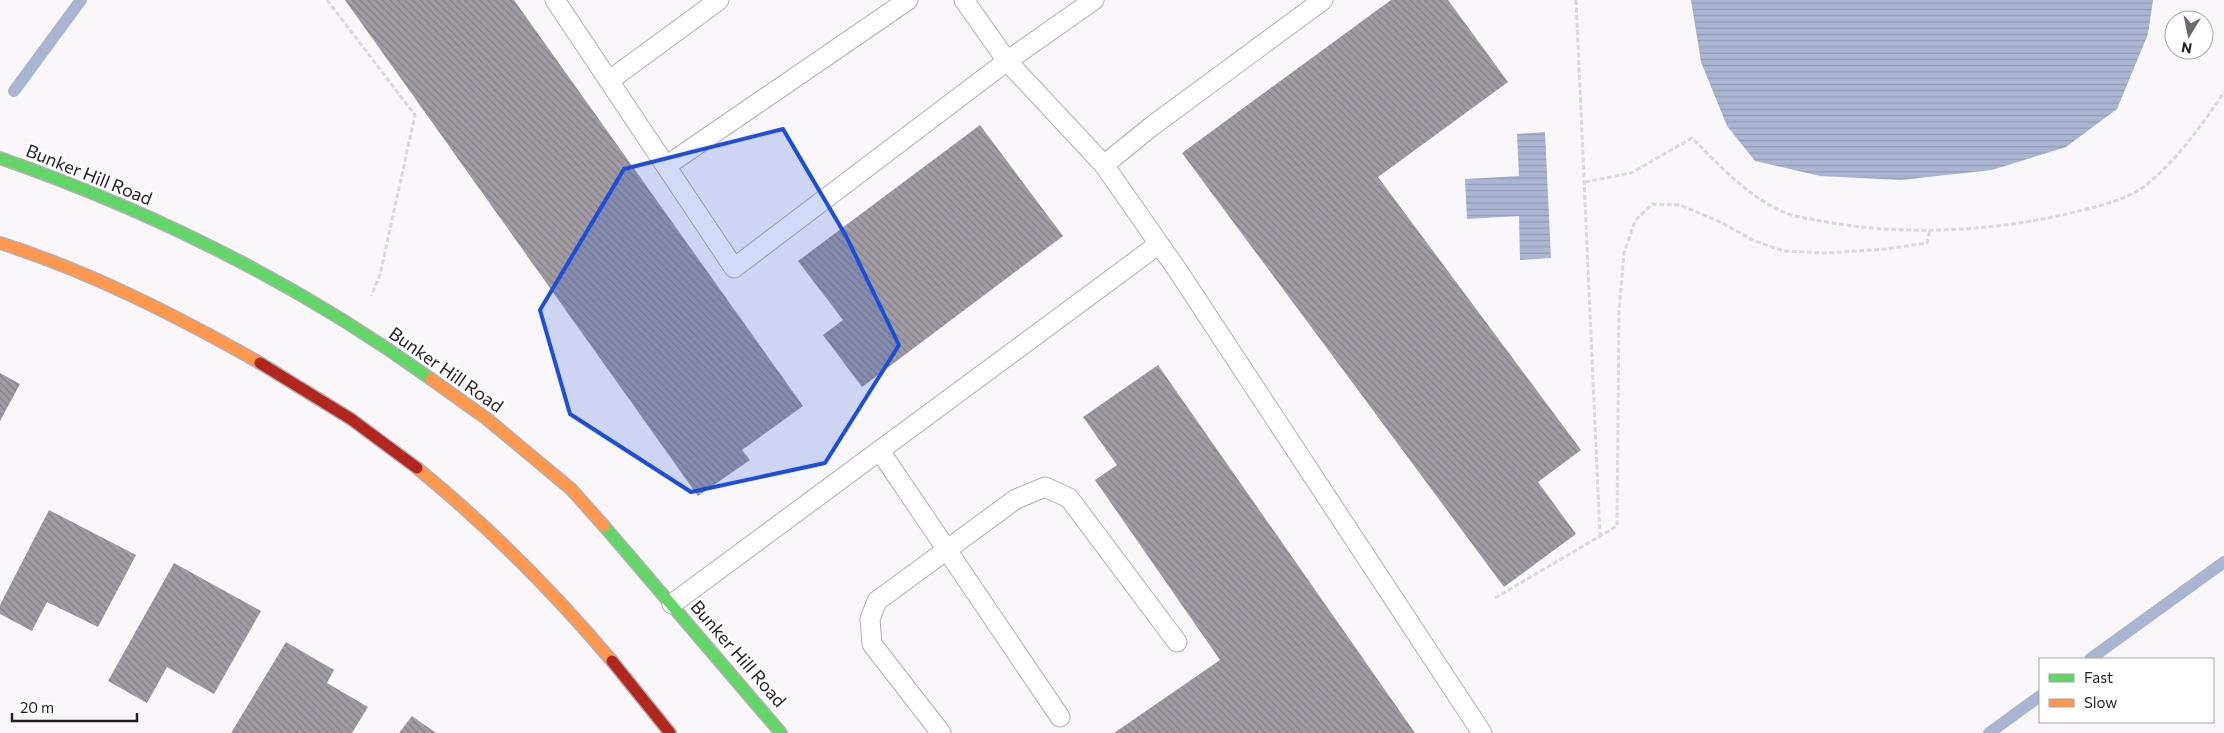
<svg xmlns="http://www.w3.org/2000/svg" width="2224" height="733" viewBox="0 0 2224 733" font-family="Commissioner,sans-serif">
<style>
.water{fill:url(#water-rules)}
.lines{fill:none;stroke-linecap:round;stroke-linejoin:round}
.stream{stroke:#aab6d1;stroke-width:12}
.building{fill:url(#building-back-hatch)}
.lane-casing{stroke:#b2aeb4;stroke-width:21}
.fast-casing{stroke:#b2aeb4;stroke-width:14}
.slow-casing{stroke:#b2aeb4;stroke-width:14}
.jam-casing{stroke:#b2aeb4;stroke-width:14}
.path{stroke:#dbd9db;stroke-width:3;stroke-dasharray:5 2.5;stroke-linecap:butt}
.lane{stroke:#fefefe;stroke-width:19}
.fast{stroke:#63d668;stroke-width:11}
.slow{stroke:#ff974d;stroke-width:11}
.jam{stroke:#b3261e;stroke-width:11}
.marked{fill:#1d4ed8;fill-opacity:0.2;stroke:#1d4ed8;stroke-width:4;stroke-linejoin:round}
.labels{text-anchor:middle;stroke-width:5;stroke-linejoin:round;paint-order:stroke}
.street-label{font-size:18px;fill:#231d24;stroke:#fff}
</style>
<defs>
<pattern id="water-rules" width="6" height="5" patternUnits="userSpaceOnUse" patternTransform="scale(1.25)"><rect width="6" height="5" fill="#aab6d1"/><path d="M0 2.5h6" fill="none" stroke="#929cb3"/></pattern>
<pattern id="building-back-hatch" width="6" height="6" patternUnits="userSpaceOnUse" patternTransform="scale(1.25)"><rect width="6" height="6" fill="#a19ca3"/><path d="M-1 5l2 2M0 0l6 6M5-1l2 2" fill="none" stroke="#837f85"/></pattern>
</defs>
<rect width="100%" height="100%" fill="#faf7fb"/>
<path class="water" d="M1691,0H2153L2148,34L2117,109L2066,147L1992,170L1901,180L1820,176L1755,161L1727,126L1701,62Z
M1545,132L1551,258L1520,260L1519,216L1467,219L1465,179L1519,176L1517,134Z"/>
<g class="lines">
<path class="stream" d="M14,91L81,0
M2090,659L2224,562
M1989,733L2040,696"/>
</g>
<path class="building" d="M345,0H514L803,406L742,450L750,460L698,496Z
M1391,0H1448L1508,82L1378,177L1581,450L1538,482L1576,534L1504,587L1182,153Z
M980,125L1063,236L862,387L823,335L843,320L798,261Z
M1158,365L1415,733H1114L1220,660L1095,480L1117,465L1083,417Z
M0,373L20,384L0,421Z
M49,510L136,555L98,627L47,602L32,631L0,614V605Z
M174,563L261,611L214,694L167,667L147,703L108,681Z
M286,642L334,670L327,683L368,707L352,733H231Z
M412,716L436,733H399Z"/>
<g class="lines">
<defs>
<path id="lane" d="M555,0L734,268L1007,61L964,0
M1094,0L1007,61L1104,165L1178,271L1482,733
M610,80L719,0
M1104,165L1152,126L1323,0
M666,166L908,0
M880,451L1060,717
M672,604L1159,244
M941,733L872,644L870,619L877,601L1016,499L1045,487L1069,498L1177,642"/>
<path id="fast" d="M0,158C152,211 300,285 431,379
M604,526L781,733"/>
<path id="slow" d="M0,243C91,272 177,316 260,363
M431,379L487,419L571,489L604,526
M417,468C488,526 553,591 612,661"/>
<path id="jam" d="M260,363L351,419L417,468
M612,661L670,733"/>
</defs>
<use href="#lane" class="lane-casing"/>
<use href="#fast" class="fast-casing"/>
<use href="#slow" class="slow-casing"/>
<use href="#jam" class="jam-casing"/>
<path class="path" d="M327,0L415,115L380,275L371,296
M1576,0L1600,536
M1585,182L1631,173L1692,138C1721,167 1748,197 1786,213C1795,217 1806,218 1816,220C1901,237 1995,232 2079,211C2102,205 2127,200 2146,185C2177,160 2203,124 2224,92
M1495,598L1617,526L1619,311L1624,253L1635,221L1652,204L1680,205L1718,221L1755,241L1784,251L1825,253L1886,249L1927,243L1930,229"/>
<use href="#lane" class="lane"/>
<use href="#fast" class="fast"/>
<use href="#slow" class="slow"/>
<use href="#jam" class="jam"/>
</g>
<path class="marked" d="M783,129L846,236L899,345L825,463L691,492L570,414L540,310L624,169Z"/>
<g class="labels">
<g class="street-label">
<text transform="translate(89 175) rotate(22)" y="6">Bunker Hill Road</text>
<text transform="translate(446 370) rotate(35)" y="6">Bunker Hill Road</text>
<text transform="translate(738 654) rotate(49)" y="6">Bunker Hill Road</text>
</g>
</g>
<rect x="2039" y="658" width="175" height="65" fill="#ffffff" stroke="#a7a5a7"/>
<rect x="2049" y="674" width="25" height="8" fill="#63d668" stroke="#a7a5a7"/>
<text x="2084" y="683" font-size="15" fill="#231d24">Fast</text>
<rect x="2049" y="699" width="25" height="8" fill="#ff974d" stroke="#a7a5a7"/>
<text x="2084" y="708" font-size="15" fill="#231d24">Slow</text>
<g transform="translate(2189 35) rotate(190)"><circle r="24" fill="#ffffff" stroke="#a7a5a7"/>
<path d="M0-4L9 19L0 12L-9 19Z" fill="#6e696f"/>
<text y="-8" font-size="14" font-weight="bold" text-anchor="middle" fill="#231d24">N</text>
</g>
<path d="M12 713v8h125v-8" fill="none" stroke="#231d24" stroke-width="2.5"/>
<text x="20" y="713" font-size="15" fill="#231d24" stroke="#ffffff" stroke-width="4" paint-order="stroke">20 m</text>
</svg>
